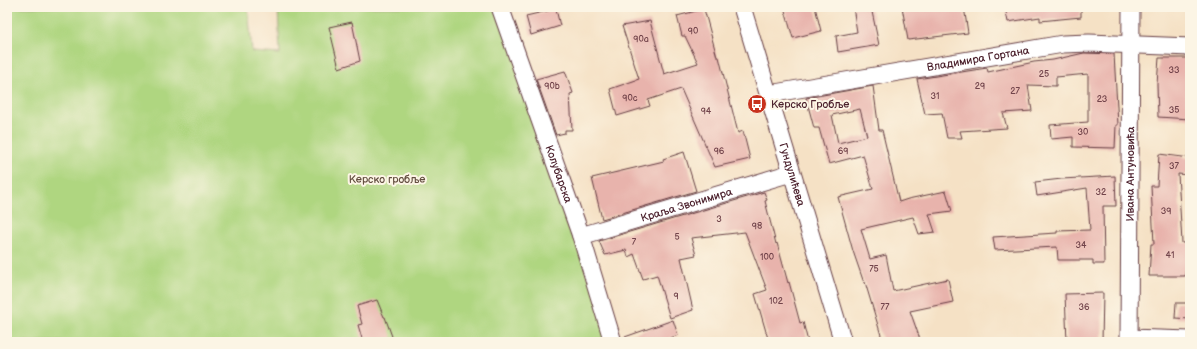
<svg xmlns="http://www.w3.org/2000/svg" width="1197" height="349" viewBox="0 0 1197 349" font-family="'Balsamiq Sans',sans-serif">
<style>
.green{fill:#afd680;stroke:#7c7a56}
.building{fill:#e8b3ac;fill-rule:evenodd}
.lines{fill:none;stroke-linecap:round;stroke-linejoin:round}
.minor-casing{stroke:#643c42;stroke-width:19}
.minor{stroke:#fff;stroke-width:17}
.labels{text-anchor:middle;stroke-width:4;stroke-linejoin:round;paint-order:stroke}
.number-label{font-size:9px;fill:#72444b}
.street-label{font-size:11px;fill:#4a1f2b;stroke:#fcf5e5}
.poi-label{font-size:11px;fill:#4a1f2b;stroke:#fcf5e5;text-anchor:start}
.park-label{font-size:11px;fill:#634d40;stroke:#fcf5e5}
</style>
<rect width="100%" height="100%" fill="#fcf5e5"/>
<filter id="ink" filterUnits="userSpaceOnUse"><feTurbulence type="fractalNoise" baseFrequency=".025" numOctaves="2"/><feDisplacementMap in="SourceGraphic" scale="8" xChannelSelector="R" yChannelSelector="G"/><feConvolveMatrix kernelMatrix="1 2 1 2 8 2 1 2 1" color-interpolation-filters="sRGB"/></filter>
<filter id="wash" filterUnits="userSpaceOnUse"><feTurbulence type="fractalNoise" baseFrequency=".012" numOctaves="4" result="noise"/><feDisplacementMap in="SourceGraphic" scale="16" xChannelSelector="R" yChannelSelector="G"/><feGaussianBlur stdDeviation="0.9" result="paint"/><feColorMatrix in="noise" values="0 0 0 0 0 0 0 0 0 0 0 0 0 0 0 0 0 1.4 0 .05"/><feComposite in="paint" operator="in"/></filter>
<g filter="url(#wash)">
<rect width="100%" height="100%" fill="#f5e1c5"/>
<path class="green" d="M7,7H248L252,52L280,54L278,7H497L617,342H7Z"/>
<g id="blocks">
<path class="building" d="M784,7H815L821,31L793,38Z
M853,7H871L879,45L838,52L836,36L857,32Z
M902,7H964L968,33L908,40Z
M1005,7H1081V17L1040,21V17L1008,22Z
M556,9L560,26L531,35L526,16Z
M704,9L717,57H719L738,133L743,131L750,159L715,167L681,89L648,100L650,106L617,116L610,89L639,79L622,26L650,21L664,74L698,63L685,36H682L677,16Z
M352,22L360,61L339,68L329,27Z
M1084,53L1114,54L1118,125H1116L1115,148L1073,147V137L1051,139L1050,125L1088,122V74L1056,77V86L1028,85L1032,111L1003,113L1007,128L960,131L962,138H947L942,113L925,114L917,79L987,68L988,72L1034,62L1053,60Z
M1159,58H1190V119L1158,117L1157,84Z
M565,71L573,93L570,94L572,130H565V133L556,135L536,79Z
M873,86L879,130H882L899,202L908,199L946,191L952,211L929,214L935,232L919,234L913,217L861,229L870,259L886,255L893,291L948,279L953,302L910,311L921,342H883L865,282L864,283L853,251L838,197L873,189L863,155L829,164L819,128H814L806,98ZM860,109L867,136L838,143L832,115Z
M684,152L696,191L602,219L592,178L664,161L663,159Z
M1159,154L1190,158V175L1178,174L1182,243H1190V265H1186L1185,276H1149L1151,244H1154L1151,186H1157Z
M1115,176L1116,206H1103L1104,264H1093V260H1058L1057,247L995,250L993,237L1057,233V231L1090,230L1087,188L1037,196L1035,182L1062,179Z
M764,192L767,200L765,201L776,244L777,243L788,283L789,282L800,323L803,322L808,342H769L755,294L767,290L745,232L691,238L696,255L681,258L693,310L670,318L657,275L643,279L634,254L628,257L626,250L605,255L599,241Z
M1103,293L1102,342H1067L1065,294Z
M377,300L384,317H385L394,342H363L358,325L362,324L357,306Z
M1176,303H1190V319L1175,318Z
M673,320L678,335L661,342H623L622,338Z"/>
</g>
</g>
<g filter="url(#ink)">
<use href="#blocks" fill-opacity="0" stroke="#643c42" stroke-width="1"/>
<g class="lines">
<defs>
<g id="minor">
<path id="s1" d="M500,7L581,236L613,342"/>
<path id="s2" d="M742,7L843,342"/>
<path id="s3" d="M769,94L1063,44L1089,43L1190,47"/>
<path id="s4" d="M581,236L791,173"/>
<path d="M1129,338L1190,340"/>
<path id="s5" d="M1129,342L1131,7"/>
</g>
</defs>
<use href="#minor" class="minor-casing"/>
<use href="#minor" class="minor"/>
</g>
</g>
<defs>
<symbol id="bus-disc" viewBox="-11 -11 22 22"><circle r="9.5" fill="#c8321e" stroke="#fcf5e5"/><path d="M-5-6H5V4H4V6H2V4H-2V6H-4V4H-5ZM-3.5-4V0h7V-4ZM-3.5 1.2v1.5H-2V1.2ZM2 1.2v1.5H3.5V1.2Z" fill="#fff"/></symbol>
</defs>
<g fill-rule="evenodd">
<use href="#bus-disc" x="746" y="93" width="22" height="22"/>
</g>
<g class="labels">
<g class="number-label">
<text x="693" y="34">90</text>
<text x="641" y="42">90a</text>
<text x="1174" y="73">33</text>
<text x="1044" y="77">25</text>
<text x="552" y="89">90b</text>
<text x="980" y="89">29</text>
<text x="1015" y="94">27</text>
<text x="935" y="99">31</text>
<text x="630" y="101">90c</text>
<text x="1102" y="102">23</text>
<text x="1174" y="113">35</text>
<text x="706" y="114">94</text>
<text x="1083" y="135">30</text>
<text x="719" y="154">96</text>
<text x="843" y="154">69</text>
<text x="1174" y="169">37</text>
<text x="1101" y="195">32</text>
<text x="1166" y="214">39</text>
<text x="719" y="222">3</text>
<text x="757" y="229">98</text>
<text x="677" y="240">5</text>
<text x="634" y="245">7</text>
<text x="1081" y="248">34</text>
<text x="1170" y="258">41</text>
<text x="767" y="260">100</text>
<text x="874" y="272">75</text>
<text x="676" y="299">9</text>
<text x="776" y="304">102</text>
<text x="885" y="310">77</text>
<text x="1084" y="310">36</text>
</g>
<g class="street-label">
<text dy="4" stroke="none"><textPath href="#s3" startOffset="212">Владимира Гортана</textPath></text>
<text dy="4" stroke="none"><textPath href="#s1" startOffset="177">Колубарска</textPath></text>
<text dy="4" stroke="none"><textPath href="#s2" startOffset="175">Гундулићева</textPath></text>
<text dy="4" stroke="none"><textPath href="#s5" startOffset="168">Ивана Антуновића</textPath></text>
<text dy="4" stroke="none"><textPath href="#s4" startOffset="110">Краља Звонимира</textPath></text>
</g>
<g class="poi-label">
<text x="771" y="108">Керско Гробље</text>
</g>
<g class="park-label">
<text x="387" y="183">Керско гробље</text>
</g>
</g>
<rect width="1197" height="349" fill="none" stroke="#fcf5e5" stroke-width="24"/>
</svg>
